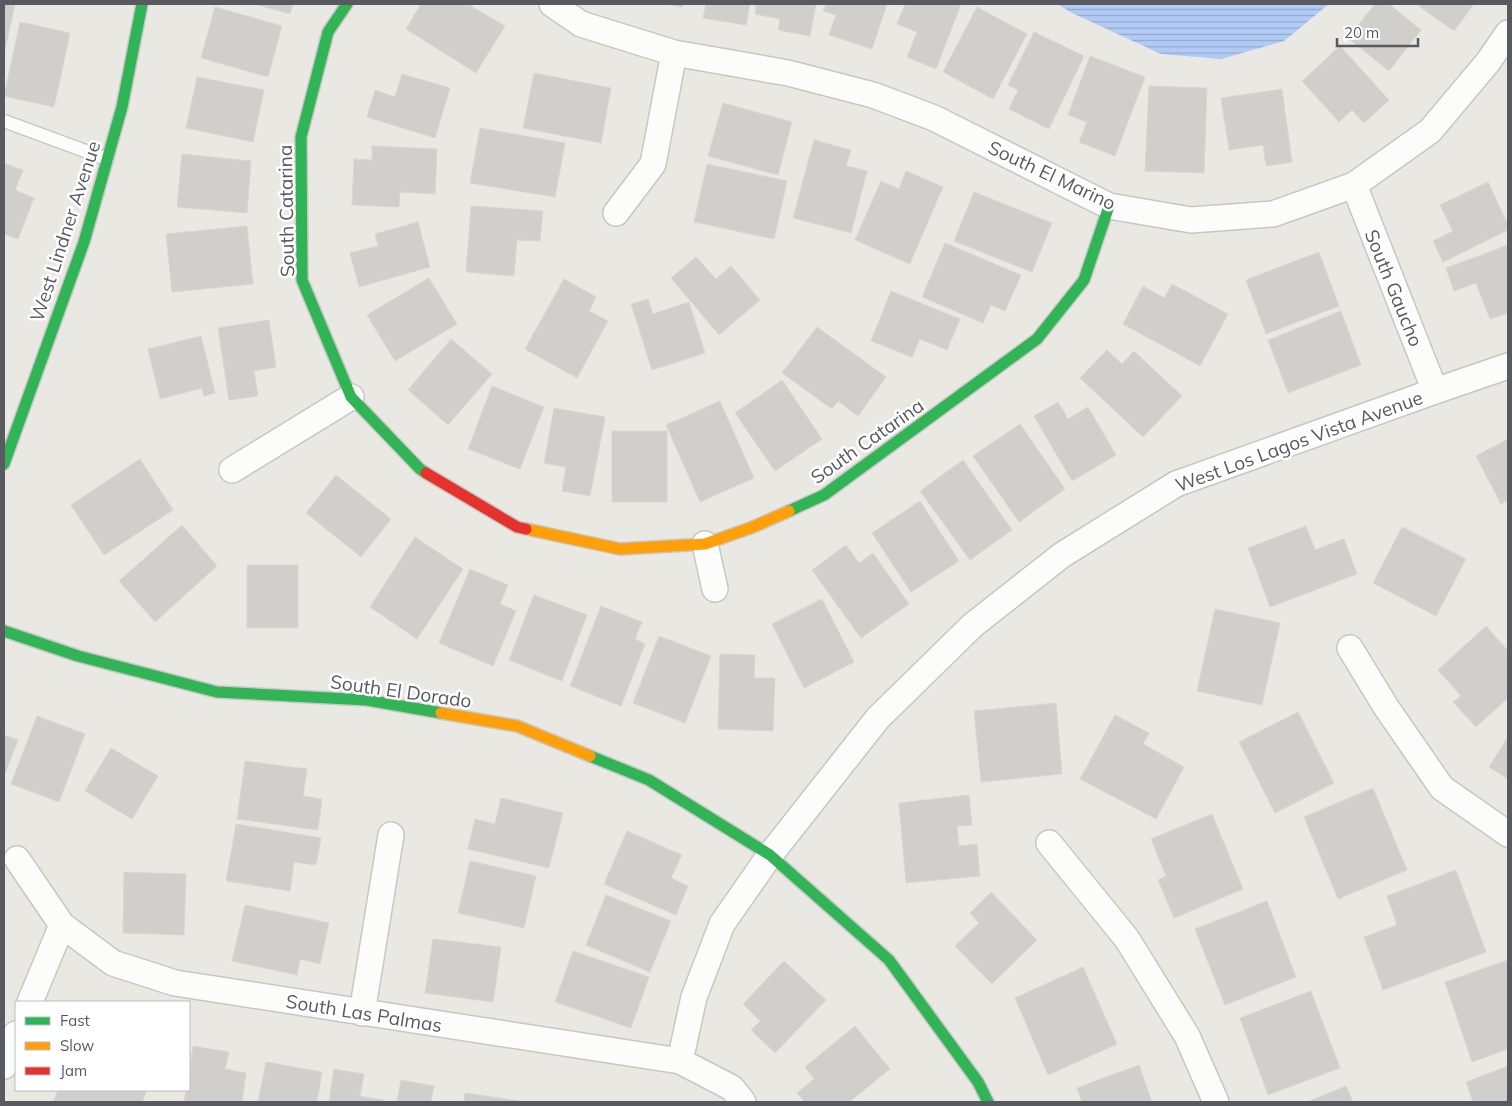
<svg xmlns="http://www.w3.org/2000/svg" width="1512" height="1106" viewBox="0 0 1512 1106" font-family="Mulish,sans-serif">
<style>
.water{fill:url(#water-rules)}
.building{fill:#d0cfcc;stroke:#d8d7d1}
.lines{fill:none;stroke-linecap:round;stroke-linejoin:round}
.lane-casing{stroke:#c6c7c6;stroke-width:15}
.street-casing{stroke:#c6c7c6;stroke-width:28}
.fast-casing{stroke:#c8c7c7;stroke-width:14}
.slow-casing{stroke:#c8c7c7;stroke-width:14}
.jam-casing{stroke:#c8c7c7;stroke-width:14}
.lane{stroke:#fcfcfb;stroke-width:12}
.street{stroke:#fcfcfb;stroke-width:25}
.fast{stroke:#30b455;stroke-width:11}
.slow{stroke:#ff9f0a;stroke-width:11}
.jam{stroke:#e5322d;stroke-width:11}
.labels{text-anchor:middle;stroke-width:5;stroke-linejoin:round;paint-order:stroke}
.street-label{font-size:19px;fill:#585a60;stroke:#fff}
</style>
<defs>
<pattern id="water-rules" width="6" height="5" patternUnits="userSpaceOnUse" patternTransform="scale(1.25)"><rect width="6" height="5" fill="#b2cbf6"/><path d="M0 2.5h6" fill="none" stroke="#94a8cb"/></pattern>
</defs>
<rect width="100%" height="100%" fill="#e9e8e2"/>
<path class="water" d="M1057,4H1329L1284,41L1221,59L1161,54L1072,13Z"/>
<path class="building" d="M4,4H15L4,55Z
M254,4H293L290,14Z
M421,4H468L505,26L476,73L406,29Z
M665,4H683L682,7Z
M706,4H750L746,25L703,18Z
M756,4H816L810,36L778,30L780,19L755,14Z
M826,4H887L872,49L829,35L836,15L823,11Z
M905,4H961L936,69L907,57L917,32L897,24Z
M1375,4H1389L1421,30L1389,71L1348,38Z
M1416,4H1474L1454,31Z
M215,7L282,26L268,77L201,58Z
M977,7L1027,34L993,99L943,72Z
M20,22L70,33L54,107L4,96Z
M1034,32L1084,56L1049,129L1009,109L1018,90L1008,85Z
M1340,46L1389,100L1364,123L1352,110L1339,122L1302,81Z
M1090,56L1145,77L1115,156L1079,142L1087,122L1068,115Z
M534,73L611,88L601,143L523,128Z
M402,74L450,88L435,138L367,117L375,90L395,97Z
M197,77L264,90L253,142L186,128Z
M1149,86L1207,88L1204,173L1145,171Z
M1282,89L1292,162L1266,166L1263,145L1229,150L1221,98Z
M723,103L792,122L778,175L708,156Z
M480,128L565,143L555,197L470,183Z
M814,140L851,150L846,166L867,171L851,233L793,218Z
M372,146L437,149L435,194L400,192L399,207L352,205L354,159L372,160Z
M182,154L251,161L247,213L177,207Z
M4,163L23,170L15,190L34,198L18,239L4,234Z
M707,164L787,181L774,239L694,222Z
M906,171L943,187L910,264L855,240L881,181L899,189Z
M1488,182L1508,225V230L1443,262L1433,241L1453,231L1440,205Z
M974,192L1052,223L1032,272L954,241Z
M471,206L543,211L540,241L517,240L514,276L466,272Z
M418,222L430,267L359,287L350,253L378,246L375,234Z
M247,226L253,284L172,292L166,234Z
M945,243L1021,275L1005,311L991,305L983,323L922,297Z
M1508,245V313L1490,319L1476,283L1454,291L1446,268Z
M1319,252L1339,306L1266,334L1246,280Z
M696,257L716,279L731,266L760,300L719,335L671,278Z
M429,278L457,324L395,361L367,315Z
M564,279L596,297L589,311L608,321L577,378L525,349Z
M1172,284L1228,314L1200,366L1123,324L1143,286L1164,298Z
M891,291L960,319L947,350L920,339L912,357L871,341Z
M648,299L653,314L689,302L705,353L652,370L631,304Z
M1341,311L1361,365L1288,393L1268,340Z
M269,320L276,367L254,371L258,396L229,400L218,328Z
M817,327L886,377L858,416L838,401L832,409L782,373Z
M201,336L215,393L204,396L202,388L160,399L148,349Z
M451,339L492,374L448,425L408,390Z
M1107,350L1122,364L1134,351L1182,396L1143,437L1080,378Z
M782,380L822,439L775,471L735,413Z
M492,386L544,407L520,469L468,449Z
M720,401L754,478L700,502L666,425Z
M1058,402L1068,419L1088,407L1116,455L1072,481L1034,416Z
M554,408L605,417L590,496L562,491L566,467L544,463Z
M1020,424L1065,489L1019,522L973,456Z
M612,431H667V502H612Z
M1508,439V500L1501,504L1476,456Z
M140,459L173,510L104,555L71,505Z
M963,460L1012,530L970,560L920,491Z
M336,475L391,519L361,557L306,513Z
M920,501L959,561L911,592L872,533Z
M182,525L217,566L155,622L119,581Z
M1306,526L1315,550L1344,539L1357,574L1270,607L1248,548Z
M1402,527L1466,559L1436,616L1373,583Z
M415,537L463,569L417,639L370,607Z
M846,545L859,563L873,553L909,604L861,638L812,570Z
M247,565H298V628H247Z
M470,569L508,585L500,604L516,611L493,666L439,643Z
M534,595L587,615L562,681L509,660Z
M822,599L854,662L804,688L772,624Z
M601,606L642,622L635,639L645,644L621,706L570,686Z
M1215,609L1280,623L1262,705L1197,691Z
M1486,626L1508,651V698L1476,727L1453,702L1461,696L1438,670Z
M659,636L711,656L685,723L633,703Z
M720,654L755,655L754,678H775L773,731L718,729Z
M1056,703L1062,774L981,782L974,711Z
M1298,712L1334,783L1275,813L1239,742Z
M1115,715L1149,733L1143,744L1184,767L1156,819L1080,779Z
M37,716L85,734L59,802L11,784Z
M4,735L18,740L4,776Z
M1508,737V779L1489,767Z
M111,748L158,776L132,819L85,791Z
M245,761L307,769L303,796L322,799L318,830L237,819Z
M1373,788L1407,870L1338,899L1304,817Z
M969,795L972,825L957,826L959,846L977,844L980,876L906,883L899,803Z
M501,798L563,813L549,868L468,849L475,819L495,824Z
M1212,814L1243,889L1174,918L1158,880L1166,876L1151,839Z
M236,824L321,838L316,865L294,862L290,891L226,881Z
M627,831L682,855L671,878L688,886L676,915L604,884Z
M470,861L536,876L524,928L458,913Z
M1456,870L1486,952L1383,990L1364,937L1397,925L1387,896Z
M124,872L186,874L184,935L123,933Z
M991,892L1037,940L992,984L955,946L979,923L970,913Z
M606,895L671,921L650,972L586,945Z
M1267,901L1296,977L1225,1005L1195,929Z
M245,905L329,923L320,964L300,959L297,975L232,961Z
M433,939L501,947L493,1002L425,993Z
M573,951L649,977L631,1028L555,1002Z
M1508,960V1049L1472,1062L1445,982Z
M784,961L826,1000L775,1053L751,1030L760,1021L743,1004Z
M1083,967L1117,1044L1048,1075L1015,998Z
M1311,991L1340,1068L1268,1095L1240,1018Z
M855,1026L890,1069L849,1102H805L797,1093L814,1079L805,1067Z
M193,1046L229,1052L225,1069L246,1073L242,1102H184L186,1090H189V1073Z
M266,1062L322,1072L317,1102H258Z
M1139,1065L1152,1102H1082L1077,1088Z
M1508,1066V1102H1473L1466,1082Z
M334,1069L364,1074L360,1096L383,1100V1102H329Z
M401,1080L434,1086L431,1102H397Z
M1346,1086L1353,1102H1307Z
M58,1090H147L142,1102H53Z
M465,1093L520,1101V1102H464Z"/>
<g class="lines">
<defs>
<path id="lane" d="M4,121L107,159"/>
<path id="street" d="M552,4L581,24L674,53L788,73L873,95L934,118L1109,206L1191,220L1273,214L1354,185L1430,131L1488,62L1508,33
M1354,185L1435,391
M616,213L653,164L674,53
M232,470L351,397
M705,544L715,589
M1350,648L1386,707L1442,788L1508,834
M1049,843L1127,939L1187,1036L1216,1102
M17,859L62,925L113,963L175,983L680,1061L732,1088L743,1102
M30,1002L62,925
M362,1013L391,835
M680,1061L694,997L722,924L770,855L878,718L973,625L1062,555L1176,484L1435,391L1508,366
M4,1066L16,1034"/>
<path id="fast" d="M347,4L328,32L301,137L302,280L351,397L420,469L426,473
M4,464L84,242L122,107L142,4
M789,511L824,495L1037,339L1084,280L1109,206
M4,631L78,656L217,692L367,700L441,713
M590,756L649,780L770,855L889,960L978,1082L988,1102"/>
<path id="slow" d="M526,529L620,549L705,544L753,527L789,511
M441,713L517,726L590,756"/>
<path id="jam" d="M426,473L517,527L526,529"/>
</defs>
<use href="#lane" class="lane-casing"/>
<use href="#street" class="street-casing"/>
<use href="#fast" class="fast-casing"/>
<use href="#slow" class="slow-casing"/>
<use href="#jam" class="jam-casing"/>
<use href="#lane" class="lane"/>
<use href="#street" class="street"/>
<use href="#fast" class="fast"/>
<use href="#slow" class="slow"/>
<use href="#jam" class="jam"/>
</g>
<g class="labels">
<g class="street-label">
<text transform="translate(1052 175) rotate(25)" y="7">South El Marino</text>
<text transform="translate(286 211) rotate(-91)" y="7">South Catarina</text>
<text transform="translate(65 231) rotate(-72)" y="7">West Lindner Avenue</text>
<text transform="translate(1394 288) rotate(68)" y="7">South Gaucho</text>
<text transform="translate(867 441) rotate(-35)" y="7">South Catarina</text>
<text transform="translate(1299 441) rotate(-20)" y="7">West Los Lagos Vista Avenue</text>
<text transform="translate(401 691) rotate(8)" y="7">South El Dorado</text>
<text transform="translate(364 1013) rotate(9)" y="7">South Las Palmas</text>
</g>
</g>
<rect width="1512" height="1106" fill="none" stroke="#585a60" stroke-width="10"/>
<rect x="15" y="1001" width="175" height="90" fill="#ffffff" stroke="#bcbdbf"/>
<rect x="25" y="1017" width="25" height="8" fill="#30b455" stroke="#bcbdbf"/>
<text x="60" y="1026" font-size="15" fill="#585a60">Fast</text>
<rect x="25" y="1042" width="25" height="8" fill="#ff9f0a" stroke="#bcbdbf"/>
<text x="60" y="1051" font-size="15" fill="#585a60">Slow</text>
<rect x="25" y="1067" width="25" height="8" fill="#e5322d" stroke="#bcbdbf"/>
<text x="60" y="1076" font-size="15" fill="#585a60">Jam</text>
<path d="M1337 38v8h81v-8" fill="none" stroke="#585a60" stroke-width="2.5"/>
<text x="1344" y="38" font-size="15" fill="#585a60" stroke="#ffffff" stroke-width="4" paint-order="stroke">20 m</text>
</svg>
